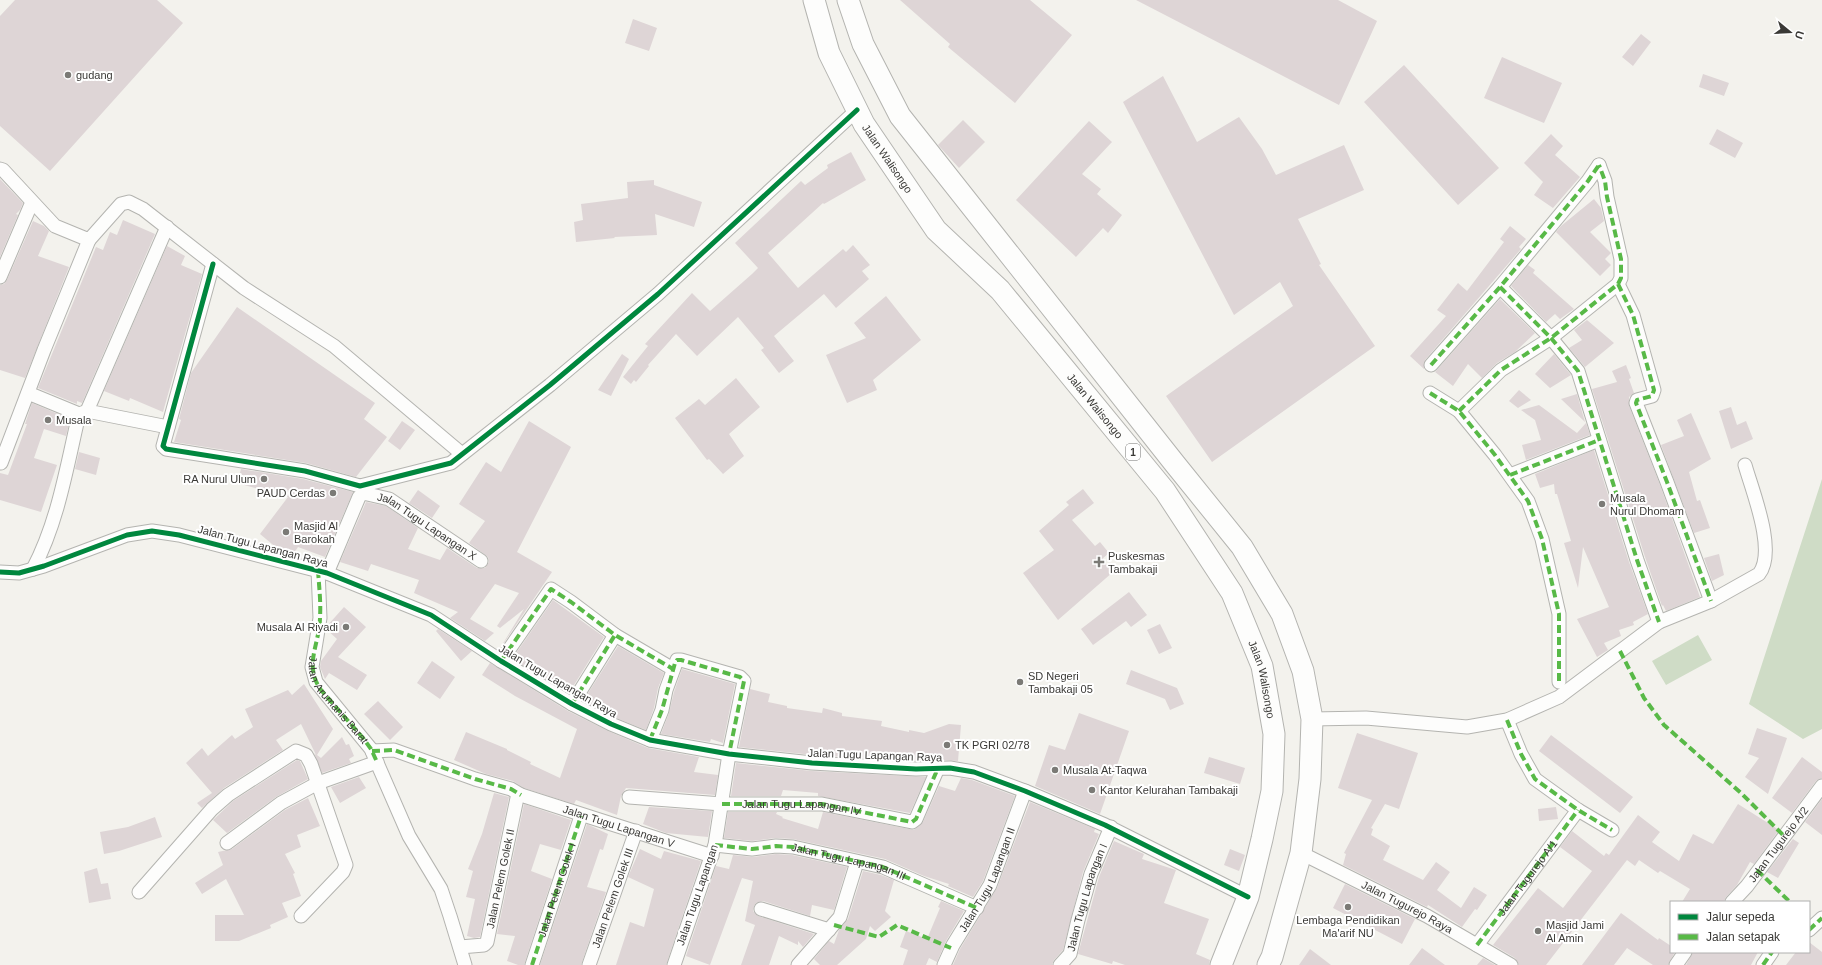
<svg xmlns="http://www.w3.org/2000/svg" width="1822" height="965" viewBox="0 0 1822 965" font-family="Helvetica,sans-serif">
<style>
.green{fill:#cfdcc6}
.building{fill:#ded5d6}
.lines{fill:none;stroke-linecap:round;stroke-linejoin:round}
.minor-casing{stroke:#b4b4b0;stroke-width:15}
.trunk-casing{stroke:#b4b4b0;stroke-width:23}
.minor{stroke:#fdfdfc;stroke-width:13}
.trunk{stroke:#fdfdfc;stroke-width:21}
.quiet{stroke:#58b947;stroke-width:4;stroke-dasharray:8 4;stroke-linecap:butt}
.cycleway-casing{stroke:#fff;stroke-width:8}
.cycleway{stroke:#00873e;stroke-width:5}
.poi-dot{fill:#7b7a76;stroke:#fff;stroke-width:1.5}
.labels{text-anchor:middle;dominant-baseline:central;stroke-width:4;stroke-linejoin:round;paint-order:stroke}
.shield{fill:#fff;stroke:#757472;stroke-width:1}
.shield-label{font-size:10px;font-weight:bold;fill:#3a3936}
.poi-label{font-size:11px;fill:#3a3936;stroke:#fff;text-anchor:start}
.street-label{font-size:11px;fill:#3a3936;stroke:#fff}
</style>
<rect width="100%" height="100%" fill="#f3f2ed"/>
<path class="green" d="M1822,479V729L1803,739L1749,704Z
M1698,635L1712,660L1666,685L1652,661Z"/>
<path class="building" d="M15,0H157L183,23L50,171L0,126V16Z
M900,0H1030L1072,35L1015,103L948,47L950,44Z
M1136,0H1338L1377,21L1339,105Z
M633,19L657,28L649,51L625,43Z
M1641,34L1651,42L1633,66L1622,57Z
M1502,57L1562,83L1544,123L1484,98Z
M1404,65L1499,168L1458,205L1364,102Z
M1703,74L1729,83L1724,96L1699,87Z
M1163,76L1197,142L1239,117L1262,149L1276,175L1344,145L1364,190L1298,219L1321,264L1319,265L1375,346L1212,462L1166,396L1293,306L1280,282L1234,315L1123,102Z
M963,120L985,142L959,168L938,145Z
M1089,121L1112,142L1082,174L1101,189L1097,194L1122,215L1108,233L1103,228L1076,257L1016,200Z
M1717,129L1743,143L1735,158L1709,144Z
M1551,134L1563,146L1555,155L1580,177L1553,208L1534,195L1543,182L1524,163Z
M851,152L866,180L824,204L823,203L768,253L798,288L843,249L846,252L853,245L870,265L862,271L869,279L836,308L824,294L774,336L794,361L779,373L761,350L764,348L738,317L697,356L676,334L648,365L649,366L636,382L634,380L631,384L623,377L648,346L645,344L692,293L710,311L752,274L758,268L735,243L801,181L805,185L828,168L827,165Z
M0,179L23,203L20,210L16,214L18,215L0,257Z
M654,180V185L702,202L694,227L655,214L657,235L614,237L615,238L576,242L574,222L583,220L581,204L628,198L627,182Z
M1594,199L1601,208L1604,221L1590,232L1611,253L1605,259L1611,265L1600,276L1556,232L1561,226Z
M123,220L155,234L82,403L77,401V404L38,388L96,247L103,250L110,232L117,235Z
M33,221L44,226L49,231L38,256L69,267L25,378L0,370V285L4,284L7,280Z
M1510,226L1526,239L1519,247L1521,249L1425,360L1424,369L1410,356L1446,316L1437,310L1458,283L1467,291L1504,242L1500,239Z
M167,246L185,256L181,265L202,274L163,412L130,398L129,401L104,391Z
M1528,265L1535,270L1533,273L1574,309L1560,319L1555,314L1546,322L1511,286Z
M886,296L921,340L873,380L877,390L847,403L826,355L866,338L854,323Z
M1500,299L1535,333L1515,352L1497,363L1482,378L1468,364L1453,386L1435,372Z
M237,307L375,403L364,419L387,437L356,477L306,463L174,442L181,420L179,419L191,373Z
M1587,320L1614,343L1585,367L1569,348L1582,340L1574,330Z
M622,354L629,359L611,396L598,390Z
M1554,354L1571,375L1550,388L1535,374Z
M1626,365L1631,378L1629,379L1634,393L1629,397V406L1660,485L1700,597L1666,611L1663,605L1662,606L1645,557L1592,389L1617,382L1612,371Z
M736,378L760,407L729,434L744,456L723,474L709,459L707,460L675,418L699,399L705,405Z
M1519,390L1531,400L1518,408L1509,401Z
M1577,394L1585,422L1561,399Z
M32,403L70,419L66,436L44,429L34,458L57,465L41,512L0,500V473L8,475L27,424H25Z
M1539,405L1577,433L1586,423L1590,435L1526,460L1522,445L1541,440L1535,420L1521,410Z
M1731,407L1737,425L1746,421L1753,439L1731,449L1719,411Z
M1691,413L1711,459L1689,472L1697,501L1700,500L1710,528L1694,533L1661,445L1684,436L1677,420Z
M402,421L415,430L400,450L388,441Z
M529,421L571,447L517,552L552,572L499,650L524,609L500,628L497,626L519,593L495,584L470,619L494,633L485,641L450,618L458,612L414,593L419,580L371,564L368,571L340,562L366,502L386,506L418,528L408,549L440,560L447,548L477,568H485L489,562L488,557L469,543L485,521L459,504L486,462L501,472Z
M1594,450L1629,562L1648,614L1633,622L1634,625L1619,630L1621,636L1604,643L1608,650L1597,657L1577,619L1609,607L1583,547L1578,588L1564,543L1571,541L1557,494H1555L1554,484L1540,488L1535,474Z
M79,452L100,458L96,475L75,469Z
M241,469L303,479L353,492L325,557L298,547L292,556L284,554L260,534L288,497L237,483Z
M1083,489L1094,503L1072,520L1095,546L1100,542L1109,553L1102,559L1113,572L1058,620L1023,573L1054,550L1039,531L1069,505L1066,502Z
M418,490L440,506L432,518L409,503Z
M1719,554L1724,575L1712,581L1704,558Z
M1129,592L1147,615L1131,627L1126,621L1093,645L1081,629Z
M553,600L604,637L569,693L512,659Z
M344,607L366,627L338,657L367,675L357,690L329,673L325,679L320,667L321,661L337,639L326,629L327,626Z
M1160,624L1172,648L1159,654L1147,630Z
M438,629L472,651L461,661L436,631Z
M618,646L664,673L658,688L654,708L646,730L614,717L583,701Z
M432,661L455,677L440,699L417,683Z
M490,663L568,711L608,731L648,748L699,757L694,772L718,775L715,795L626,788L621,796L617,815L576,800L574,804L524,788L513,781L486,774L454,760L466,732L507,749V750L531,762L530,764L560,778L577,729L515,696L482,675Z
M682,669L735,684L723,743L711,739L710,742L661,734L669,713L674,692Z
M1131,670L1177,688L1184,704L1170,710L1165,699L1126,684Z
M304,684L333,729L317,755L321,758L342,737L346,745L349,744L354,756L349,759L351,763L322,773L314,753L316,755L301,724L276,740L283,750L224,788L202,808L197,803L212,793L186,763L202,748L208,756L232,735L235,739L253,727L245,709L288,690L292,695Z
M750,689L770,694L768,702L787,706V708L822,713L823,708L842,713V716L882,721L881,726L909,732V730L924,733L949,724L961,725L958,761L939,760L916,761L813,755L739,747Z
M378,701L403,727L390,740L364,714Z
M1079,713L1129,731L1100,814L1035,786L1049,745L1065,750Z
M1757,728L1787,738L1768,794L1745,777L1759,758L1748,754Z
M1357,733L1418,753L1399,809L1385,804L1371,828L1373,829L1371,835L1390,846L1383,860L1423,880L1436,862L1450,872L1437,890L1461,908L1474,887L1487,895L1477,910L1475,909L1462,927L1428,905L1427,907L1343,865L1346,854L1344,853L1372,800L1338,788Z
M1551,735L1633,797L1620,813L1539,751Z
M1209,757L1245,768L1240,784L1204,773Z
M1802,757L1822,772V778L1816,781L1792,813L1772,798Z
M297,760L300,761L308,779L276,797L227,833L213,820L233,801Z
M736,763L812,771L926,777L910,813L818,796V793L783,790L781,796H731Z
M359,777L366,788L340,803L331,787Z
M961,778L972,780L1015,796L983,881L973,897L948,886L949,884L924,876L885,859L793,839L775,838L752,841L724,838L728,812H777L776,814L783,817L782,818L818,829L823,812L914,830L923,822L939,786L955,791Z
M494,793L509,797L480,937L474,938L467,936L475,899L466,897L473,871L468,869L482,834Z
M308,798L320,826L297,835L301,847L285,854L295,873L293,874L301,896L282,903L288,917L270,925L271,928L239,941H215V915H244L226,879L202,894L195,883L223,865L218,852L232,849L285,810Z
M1822,799V835L1805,822Z
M1030,802L1095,829L1094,832L1099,834L1083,872L1063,950L1054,960L1052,965H953L960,949L997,888Z
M524,804L571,820L561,850L540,844L531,871L552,879L524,965H518L507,961L515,936L497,934Z
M1738,804L1779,830L1754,864L1750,862L1737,885L1726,897L1724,902H1682L1690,889L1660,871L1658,873L1639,860L1635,866L1627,860L1546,965H1519L1515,958L1493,945L1538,888L1563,908L1592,871L1560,847L1572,831L1604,856L1606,853L1609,855L1638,815L1660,832L1652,842L1679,861L1693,834L1713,844Z
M649,807L712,811L708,837L666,833L643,824Z
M1556,807L1558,819L1539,821L1538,809Z
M155,817L162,837L119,851L104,854L100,832L128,827Z
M587,824L608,834L603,850L600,849L587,887L606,892L581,965H540Z
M1793,839L1799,843L1778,878L1767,872Z
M1114,841L1144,854L1142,859L1176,870L1164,903L1209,919L1196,954L1210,960L1209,965H1125L1113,961L1112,964L1078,954L1099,877Z
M640,849L661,859L664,851L701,861L666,965H616L630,922L644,927L654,889L628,877Z
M1230,849L1245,855L1239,871L1224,865Z
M776,854L792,855L847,867L834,910L812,905L810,916L763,901L756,903L754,906L753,911L758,916L814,934L803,947L798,941V945L779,936L769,965H741L755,925L745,921L753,881L742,878L710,965L686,956L716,866L729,869L733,855L753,857Z
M97,868L101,884L108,883L111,899L89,903L84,872Z
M863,871L881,875L894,880L885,911L891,917L875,931L870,926L866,939L837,965H820L814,959L829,941L834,944L839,930L848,919Z
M1345,884L1415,919L1402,944L1333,908Z
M941,901L964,911L946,941L937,962L929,958L926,965H903L908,950L900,947L906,931L927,939L940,908L938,907Z
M1621,913L1658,940L1659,938L1671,946V952H1675L1668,965H1653L1627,948L1614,965H1582Z
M1809,942L1822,952V965H1786L1796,952H1809Z
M1422,948L1445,965H1409Z
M1310,949L1331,965H1299Z
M1693,952H1758L1751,965H1686Z
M1483,958L1495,965H1477Z"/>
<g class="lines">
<g class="minor-casing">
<g id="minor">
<path d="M0,169L3,170L55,226L89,240L121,204L129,202L143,209L244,288L334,346L462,454"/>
<path d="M167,227L87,411L168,427"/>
<path d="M213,264L163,446L166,449L305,471L360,486L451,463L550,385L658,294L857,110"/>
<path d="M0,277L32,202"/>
<path d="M1618,284L1633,315L1654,390L1652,396L1637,400L1636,403L1667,482L1711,601"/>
<path d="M1500,287L1551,338L1578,371L1637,560L1659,622"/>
<path d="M1431,365L1500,287L1588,181L1599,165"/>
<path d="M28,393L79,414L85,412"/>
<path d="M1430,393L1459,411L1495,455L1528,501L1542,539L1559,614V682"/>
<path d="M1459,411L1501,370L1551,338L1618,284L1621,278V259L1607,197L1605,181L1599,165"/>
<path d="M1,463L44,350L89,240"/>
<path d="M1510,475L1599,440"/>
<path d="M33,569C58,522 67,466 79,414"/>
<path d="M318,570L320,618L312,667L316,682L371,749L409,836L441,889L450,916L465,965"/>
<path d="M0,572L19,573L44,566L127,535L152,531L179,535L327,573L431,615L501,661L572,704L611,724L650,740L729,754L812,763L916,769L950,768L974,772L1025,791L1105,825L1248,897"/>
<path id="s1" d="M327,573L359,497L363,493L389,499L481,561"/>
<path d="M501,661L551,589L571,602L615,635L673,669"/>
<path d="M572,704L615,635"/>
<path d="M1312,719L1366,718L1467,727L1507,720L1559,697L1659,622L1711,601L1759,574C1777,551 1752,490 1745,465"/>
<path d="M1507,720L1521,754L1535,779L1578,810L1612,830"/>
<path d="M650,740L662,710L666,690L677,660H681L740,677L744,681L729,754L715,845L674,965"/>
<path d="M372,751L394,750L475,779L511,789L521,795"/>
<path id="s2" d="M629,797L722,804H822L912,822L916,819L938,768"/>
<path d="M227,843L281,803L318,783L377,762"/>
<path d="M715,845L752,849L776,846L793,847L883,867L977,908"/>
<path id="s3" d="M1301,853L1427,916L1511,965"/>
<path d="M139,892L212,809L228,795L296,751L306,755L311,764L346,865L343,872L301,916"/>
<path id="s4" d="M1732,902L1747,886L1822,786"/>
<path d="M761,909L829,930"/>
<path d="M1809,930L1822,918"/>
<path d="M1477,945L1578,810"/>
<path id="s5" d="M460,947L484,945L487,942L517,798L521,795L712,856"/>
<path id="s6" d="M532,965L581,816"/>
<path id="s7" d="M589,965L636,831"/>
<path d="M798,965L840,917L857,862"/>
<path id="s8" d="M944,965L953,945L990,885L1025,791"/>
<path id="s9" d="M1060,965L1070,954L1078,920L1091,874L1111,827"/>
<path d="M1676,965L1685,952"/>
<path d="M1763,965L1772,952"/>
</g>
</g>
<g class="trunk-casing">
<g id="trunk">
<path id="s10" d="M814,0L829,53L864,124L936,230L1000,290L1165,491L1232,593L1262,666L1274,734L1272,791L1262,839L1248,897L1221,965"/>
<path d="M848,0L863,44L900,116L1175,464L1242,547L1282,614L1303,671L1312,719L1310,779L1301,853L1272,957L1268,965"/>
</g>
</g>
<use href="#minor" class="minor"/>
<use href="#trunk" class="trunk"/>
<g class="quiet">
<path d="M1618,284L1633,315L1654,390L1652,396L1637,400L1636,403L1667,482L1711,601"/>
<path d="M1500,287L1551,338L1578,371L1637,560L1659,622"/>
<path d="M1431,365L1500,287L1588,181L1599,165"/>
<path d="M1430,393L1459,411L1495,455L1528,501L1542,539L1559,614V682"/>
<path d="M1459,411L1501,370L1551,338L1618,284L1621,278V259L1607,197L1605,181L1599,165"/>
<path d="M1510,475L1599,440"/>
<path id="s11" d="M318,570C319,586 321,602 320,617C320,644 303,665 321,690L363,738L371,749L377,762"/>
<path d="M1620,651L1644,698L1664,725L1741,793L1784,836"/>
<path d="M501,661L551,589L571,602L615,635L673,669"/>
<path d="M572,704L615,635"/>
<path d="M1507,720L1521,754L1535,779L1578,810L1612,830"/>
<path d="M650,740L662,710L675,663L677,660H681L740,677L744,681L729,754"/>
<path d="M372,751L394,750L475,779L511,789L521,795"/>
<path d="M722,804H822L912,822L916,819L938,768"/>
<path id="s12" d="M715,845L752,849L776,846L793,847L883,867L977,908"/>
<path d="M1757,870L1790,902"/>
<path d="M834,925L879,937L897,925L951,948"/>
<path d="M1809,930L1822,918"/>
<path id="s13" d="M1477,945L1578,810"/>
<path d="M532,965L581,816"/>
<path d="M1763,965L1772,952"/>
</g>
<g class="cycleway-casing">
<path id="cycleway" d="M213,264L163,446L166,449L305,471L360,486L451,463L550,385L658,294L857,110
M0,572L19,573L44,566L127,535L152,531L179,535L327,573L431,615L501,661L572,704L611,724L650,740L729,754L812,763L916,769L950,768L974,772L1025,791L1105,825L1248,897"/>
</g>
<use href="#cycleway" class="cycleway"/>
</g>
<g class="poi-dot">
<circle cx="68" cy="75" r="4"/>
<circle cx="48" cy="420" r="4"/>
<circle cx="264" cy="479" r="4"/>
<circle cx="333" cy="493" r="4"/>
<circle cx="1602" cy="504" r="4"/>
<circle cx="286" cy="532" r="4"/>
<path d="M1097 556h4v4h4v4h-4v4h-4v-4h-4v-4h4z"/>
<circle cx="346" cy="627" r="4"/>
<circle cx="1020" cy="682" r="4"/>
<circle cx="947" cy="745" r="4"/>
<circle cx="1055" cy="770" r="4"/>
<circle cx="1092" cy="790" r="4"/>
<circle cx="1348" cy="907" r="4"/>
<circle cx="1538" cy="931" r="4"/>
</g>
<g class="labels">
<rect class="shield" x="1126" y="444" width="14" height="16" rx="3"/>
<g class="shield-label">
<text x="1133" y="452">1</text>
</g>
<g class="poi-label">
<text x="76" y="75">gudang</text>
<text x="56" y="420">Musala</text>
<text x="256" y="479" text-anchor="end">RA Nurul Ulum</text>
<text x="325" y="493" text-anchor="end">PAUD Cerdas</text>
<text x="1610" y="498">Musala<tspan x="1610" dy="13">Nurul Dhomam</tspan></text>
<text x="294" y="526">Masjid Al<tspan x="294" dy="13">Barokah</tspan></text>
<text x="1108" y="556">Puskesmas<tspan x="1108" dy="13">Tambakaji</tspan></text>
<text x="338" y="627" text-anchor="end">Musala Al Riyadi</text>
<text x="1028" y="676">SD Negeri<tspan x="1028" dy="13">Tambakaji 05</tspan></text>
<text x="955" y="745">TK PGRI 02/78</text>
<text x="1063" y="770">Musala At-Taqwa</text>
<text x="1100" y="790">Kantor Kelurahan Tambakaji</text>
<text x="1348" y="920" text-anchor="middle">Lembaga Pendidikan<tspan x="1348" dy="13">Ma'arif NU</tspan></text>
<text x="1546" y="925">Masjid Jami<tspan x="1546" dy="13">Al Amin</tspan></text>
</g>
<g class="street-label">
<text stroke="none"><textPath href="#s10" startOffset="176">Jalan Walisongo</textPath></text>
<text stroke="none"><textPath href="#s10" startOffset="500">Jalan Walisongo</textPath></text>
<text stroke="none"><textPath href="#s1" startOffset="161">Jalan Tugu Lapangan X</textPath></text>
<text transform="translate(263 546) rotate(15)">Jalan Tugu Lapangan Raya</text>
<text stroke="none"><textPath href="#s10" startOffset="824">Jalan Walisongo</textPath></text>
<text transform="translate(558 681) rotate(30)">Jalan Tugu Lapangan Raya</text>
<text stroke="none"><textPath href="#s11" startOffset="139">Jalan Arumanis Barat</textPath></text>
<text transform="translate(875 755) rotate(2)">Jalan Tugu Lapangan Raya</text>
<text stroke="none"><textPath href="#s2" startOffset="173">Jalan Tugu Lapangan IV</textPath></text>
<text stroke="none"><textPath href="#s5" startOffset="283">Jalan Tugu Lapangan V</textPath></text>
<text stroke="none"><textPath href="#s4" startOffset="74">Jalan Tugurejo A/2</textPath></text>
<text stroke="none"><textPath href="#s12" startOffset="136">Jalan Tugu Lapangan III</textPath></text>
<text stroke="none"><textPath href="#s13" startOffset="84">Jalan Tugurejo A/1</textPath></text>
<text stroke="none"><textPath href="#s5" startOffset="93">Jalan Pelem Golek II</textPath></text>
<text stroke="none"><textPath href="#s8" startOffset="96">Jalan Tugu Lapangan II</textPath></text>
<text stroke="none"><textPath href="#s6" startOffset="79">Jalan Pelem Golek I</textPath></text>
<text transform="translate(697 895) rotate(-71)">Jalan Tugu Lapangan</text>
<text stroke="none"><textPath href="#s9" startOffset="74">Jalan Tugu Lapangan I</textPath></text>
<text stroke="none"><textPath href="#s7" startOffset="71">Jalan Pelem Golek III</textPath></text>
<text stroke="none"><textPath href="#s3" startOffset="119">Jalan Tugurejo Raya</textPath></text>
</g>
</g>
<rect x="1670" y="901" width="140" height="52" fill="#ffffff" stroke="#b0b0af"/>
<rect x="1678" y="914" width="20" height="6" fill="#00873e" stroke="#b0b0af"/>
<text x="1706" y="921" font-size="12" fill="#3a3936">Jalur sepeda</text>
<rect x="1678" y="934" width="20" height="6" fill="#58b947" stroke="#b0b0af"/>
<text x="1706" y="941" font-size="12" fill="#3a3936">Jalan setapak</text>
<g transform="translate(1790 32) rotate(108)" stroke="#ffffff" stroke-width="3" paint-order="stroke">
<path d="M0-3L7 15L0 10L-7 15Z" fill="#3a3936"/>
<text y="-6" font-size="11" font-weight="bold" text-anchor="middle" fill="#3a3936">U</text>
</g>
</svg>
